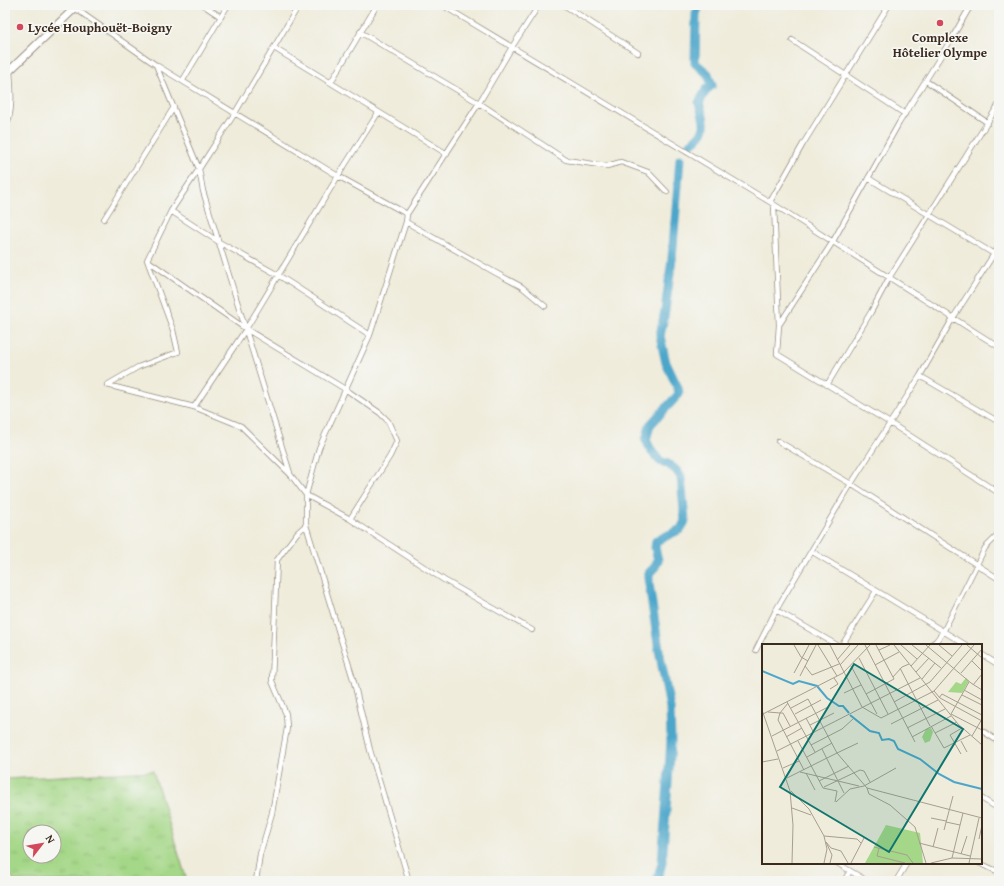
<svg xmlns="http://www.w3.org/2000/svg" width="1004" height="886" viewBox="0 0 1004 886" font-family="'Gentium Book Plus',serif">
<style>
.grass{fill:url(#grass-tufts);stroke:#708052;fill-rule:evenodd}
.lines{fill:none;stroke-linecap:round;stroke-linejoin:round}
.river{stroke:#4ca6ca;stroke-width:9}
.minor-casing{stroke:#958b7c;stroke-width:6}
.primary-casing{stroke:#958b7c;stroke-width:9}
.minor{stroke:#fff;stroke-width:4.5}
.primary{stroke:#fff;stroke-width:7}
.poi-dot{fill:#d1495b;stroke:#f6f6f2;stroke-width:1.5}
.labels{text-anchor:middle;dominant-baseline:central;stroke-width:3.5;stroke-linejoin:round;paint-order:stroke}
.poi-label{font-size:13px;font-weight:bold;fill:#3b2a1e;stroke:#f6f6f2;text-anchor:start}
.inset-river{fill:none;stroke:#4ca6ca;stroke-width:2}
.inset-road{fill:none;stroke:#a79e8f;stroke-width:1}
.view{fill:#0f766e;fill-opacity:0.15;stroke:#0f766e;stroke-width:2}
.inset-edge{fill:none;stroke:#3b2a1e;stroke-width:2}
</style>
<defs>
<pattern id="grass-tufts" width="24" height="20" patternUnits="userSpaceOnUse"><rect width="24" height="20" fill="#a4d787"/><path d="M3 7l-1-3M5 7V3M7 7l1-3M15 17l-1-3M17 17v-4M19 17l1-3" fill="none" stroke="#8eb974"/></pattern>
</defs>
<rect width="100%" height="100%" fill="#f6f6f2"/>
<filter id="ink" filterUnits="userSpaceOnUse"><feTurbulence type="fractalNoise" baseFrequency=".025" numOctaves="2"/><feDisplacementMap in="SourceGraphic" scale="8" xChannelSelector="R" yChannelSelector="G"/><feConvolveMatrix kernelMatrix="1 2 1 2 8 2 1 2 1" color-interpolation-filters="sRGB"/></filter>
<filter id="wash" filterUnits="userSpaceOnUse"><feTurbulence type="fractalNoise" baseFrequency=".012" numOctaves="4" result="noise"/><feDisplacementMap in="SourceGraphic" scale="16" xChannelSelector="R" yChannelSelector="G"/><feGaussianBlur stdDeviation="0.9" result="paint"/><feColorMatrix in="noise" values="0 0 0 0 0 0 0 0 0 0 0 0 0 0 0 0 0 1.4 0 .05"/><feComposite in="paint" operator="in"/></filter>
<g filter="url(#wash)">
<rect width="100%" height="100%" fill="#efecdb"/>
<path class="grass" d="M153,771L187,881H5V779ZM30,832H54V856H30Z"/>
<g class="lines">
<path class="river" d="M689,145C709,130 706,126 699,103L706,90L712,85L708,74L695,63L696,14L699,5
M657,881L662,863L671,742L670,708L659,650L649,584V573L655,567L658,560L655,548L656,541L681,529L685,521L681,477L676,470L668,464L660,461L652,452L646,440L650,425L679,394L678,388L666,363L660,336L665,311L672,259L680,159"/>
</g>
</g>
<g filter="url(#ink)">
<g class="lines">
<g class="minor-casing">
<path id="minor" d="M203,5L221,17
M442,5L770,202L999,347
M564,5L638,53
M76,9L156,65L338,176L407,214
M360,32L479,103L566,160L607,166L621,162L648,172L667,192
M792,40L905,114
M274,48L447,154
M156,65L199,169L203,191L290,473
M183,80L228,5
M926,81L988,123
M331,82L377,5
M5,127C14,114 11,86 10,71
M868,178L999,257
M770,202L803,144L889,5
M774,205L779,325L777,354L890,423L999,493
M171,211L219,242L278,275L370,335
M104,219L174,107
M406,222L496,273L522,287L545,306
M147,260L246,329L345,389L380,413L388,421L397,441L390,456L350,519
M779,325L832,243L899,123L952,38L971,5
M920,376L999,422
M107,385L194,407L241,426L290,474L306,495L350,519L444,580L532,630
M107,385L138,367L178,352L173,330L147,260L171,211L199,169L235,113L299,5
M827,385L871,312L889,278L999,104
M194,407L246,329L338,176L378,113
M778,441L851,484L999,579
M811,551L966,645
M776,610L837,645
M842,645L876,591
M930,645L936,641L943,632L985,548L999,534
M756,650L776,610L851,484L920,376L953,318L999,246
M981,654L999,665
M981,730L999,742
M981,798L999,809
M837,863L867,881
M979,863L999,872
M5,868L9,881
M256,881L260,854L272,813L287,728L286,714L272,681L277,560L297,533L306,525
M409,881L370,750L354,682L306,525V495L319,448L370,335L406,222L407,214L479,103L512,47L539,5
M844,881L850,871
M896,881L907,863"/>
</g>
<g class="primary-casing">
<path id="primary" d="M5,75L78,5"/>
</g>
<use href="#minor" class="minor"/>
<use href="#primary" class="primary"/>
</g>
</g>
<g class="poi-dot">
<circle cx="940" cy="23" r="4"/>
<circle cx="20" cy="27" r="4"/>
</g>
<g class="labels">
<g class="poi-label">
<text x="28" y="27">Lycée Houphouët-Boigny</text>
<text x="940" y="37" text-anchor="middle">Complexe<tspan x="940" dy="15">Hôtelier Olympe</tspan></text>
</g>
</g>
<g transform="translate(762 644)">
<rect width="220" height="220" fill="#efecdb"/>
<path d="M124,181L158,189L161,219H103Z" fill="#a4d787"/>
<path d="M204,34L207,37L200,49L186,48L194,38L199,40Z" fill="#a4d787"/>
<path d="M169,84L171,88L168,97L163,99L160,93L164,85Z" fill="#a4d787"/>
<path class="inset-river" d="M0,27L31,40L37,37L55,42L65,54L77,62H81L87,69M88,71L108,87L117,89L120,96L127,95L132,97L136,105L158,115L177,130L192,138L220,145"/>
<path class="inset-road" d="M32,1L39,13L46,17M56,1L75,32M68,1L100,63M103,1L153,98M132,1L196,80L220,101M139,1L155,15M150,1L179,24M164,1L209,39L220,46M177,1L190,12M205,1L220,14M117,6L128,1M97,14L126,70M75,16L88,1M210,17L220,27M78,21L96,1M113,21L137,8M43,22L50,31L77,20M89,22L115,70M149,22L168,1M138,24L168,82M154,28L167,14M32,29L47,1M199,29L220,5M38,32L54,1M131,33L140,23L147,20M160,35L173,19M211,41L220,30M68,45L76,40L72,34M202,46L220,56M172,47L178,54L220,77M82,49L99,41M104,50L132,35L114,1M200,51L220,61M177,54L180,50L220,71M25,58L53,108M132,58L168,38L200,1M100,63L119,74L172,47L212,1M29,64L46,55L75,109L105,144L220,174M0,66L28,147L31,181L30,219M6,68L18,69L26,59M1,70L81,29L108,1M33,70L59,56M189,70L207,38M189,70L220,86M44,74L52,89M129,80L176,56M48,81L72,69M28,82L21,69H18L16,76L42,126M169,82L182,104L208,91M145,84L183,65M173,89L195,78M10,92L66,63M210,92L220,75M24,93L40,84M150,93L189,72M36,97L61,144L75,147L73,158M199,97L205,108M49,101L80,85L91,75M60,105L82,149M15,107L158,34M75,109L96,99M199,110L188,91L200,84M45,113L70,99M0,118L16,115M21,124L37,117M38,128L97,142M44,129L53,146M25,134L75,109M57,137L87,122M62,143L98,126L102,127L108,138M105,144L107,150L128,161L153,183L164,219M29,147L47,165L62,192L65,205L62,219M74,158L88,145L102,142L134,124M30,164L49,171M169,174L184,177M184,178L198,181M182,186L191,152M62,192L95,195L99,199M217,195L220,181M157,199L208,212M112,203L145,211L151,219M171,203L176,184M117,204L115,212L143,219M199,210L205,192M190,214L201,169M68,219L70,211L64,198L69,204L79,207L86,219M89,219L102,194M169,219L190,214L220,215M207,219L217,174"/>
<path class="view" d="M92,20L201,85L127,208L18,143Z"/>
<rect width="220" height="220" class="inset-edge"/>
</g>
<rect width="1004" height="886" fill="none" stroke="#f6f6f2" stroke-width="20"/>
<g transform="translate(42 844) rotate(59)"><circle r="19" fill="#f6f6f2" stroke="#aba49d"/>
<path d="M0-3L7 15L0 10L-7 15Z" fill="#d1495b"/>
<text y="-6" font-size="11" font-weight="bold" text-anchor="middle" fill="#3b2a1e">N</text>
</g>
</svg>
